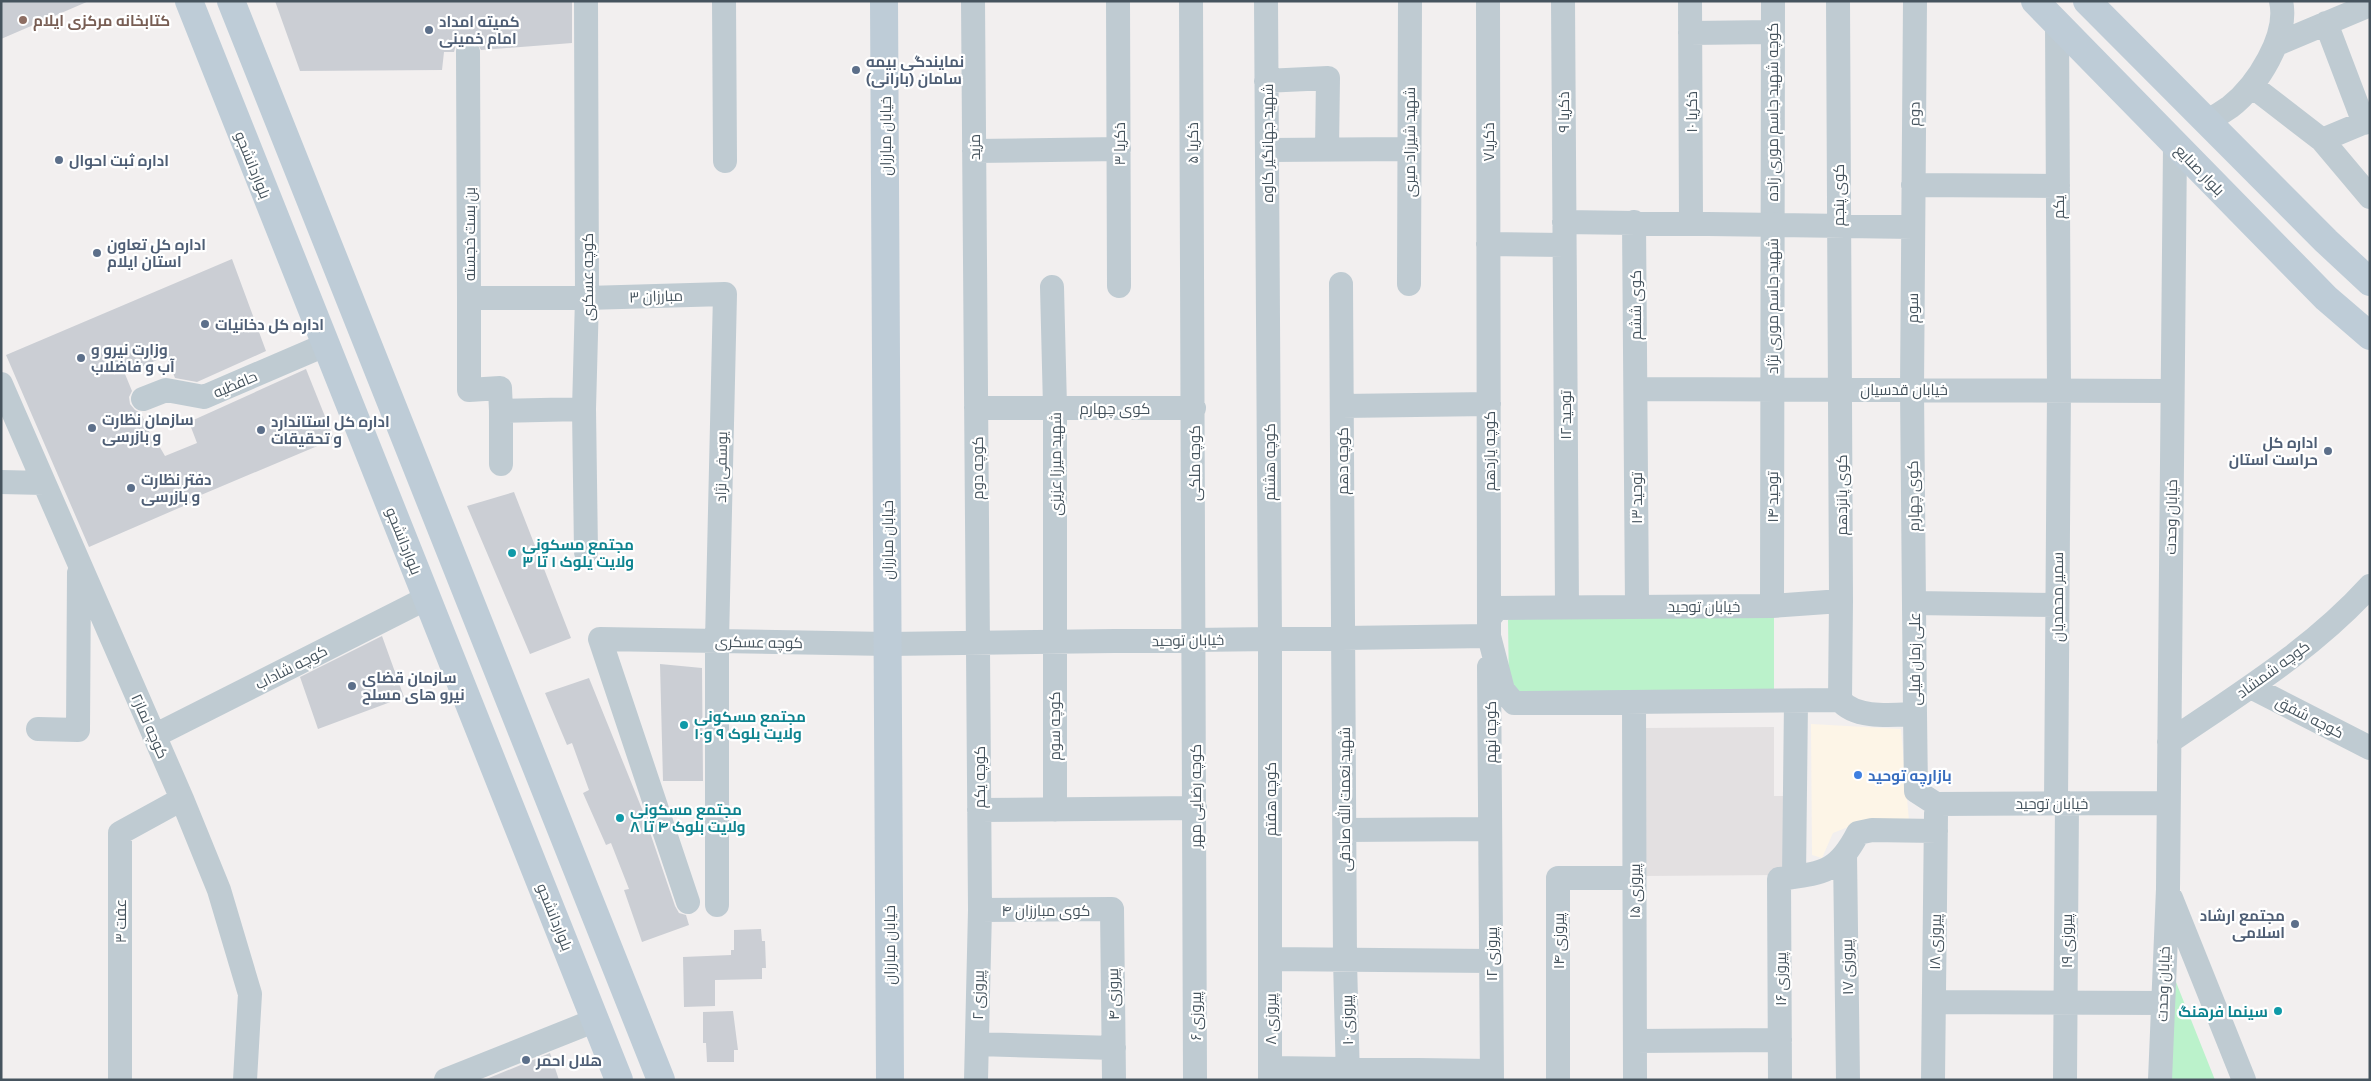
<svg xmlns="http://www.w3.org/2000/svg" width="2371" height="1081" viewBox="0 0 2371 1081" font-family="'IBM Plex Sans',Cairo,sans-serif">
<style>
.commercial{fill:#fdf5e7}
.education{fill:#e3e0e1}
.green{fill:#bbf2cb}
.building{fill:#cbced4}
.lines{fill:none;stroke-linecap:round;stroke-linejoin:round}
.street{stroke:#bfcbd2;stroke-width:24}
.secondary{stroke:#beccd7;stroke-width:28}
.education-dot{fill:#8d6e63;stroke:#fff;stroke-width:2}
.service-dot{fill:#5c6f8a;stroke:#fff;stroke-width:2}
.culture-dot{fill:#0f9aa8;stroke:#fff;stroke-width:2}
.shop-dot{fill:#3f7fe0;stroke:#fff;stroke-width:2}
.labels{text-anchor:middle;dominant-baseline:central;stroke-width:4.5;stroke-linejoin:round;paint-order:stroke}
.education-label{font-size:15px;font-weight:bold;fill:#785e54;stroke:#fff;text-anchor:start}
.service-label{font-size:15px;font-weight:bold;fill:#4e5e75;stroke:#fff;text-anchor:start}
.street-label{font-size:15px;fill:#46545e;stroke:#fff}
.culture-label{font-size:15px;font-weight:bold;fill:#0d838f;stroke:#fff;text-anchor:start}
.shop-label{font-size:15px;font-weight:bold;fill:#366cbe;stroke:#fff;text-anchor:start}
</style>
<rect width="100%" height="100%" fill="#f2efef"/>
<path class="commercial" d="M1811,724L1901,729L1909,821L1858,823L1833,833L1822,858L1812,855Z"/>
<path class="education" d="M1774,727V796H1784V875L1646,876L1645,728Z"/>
<path class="green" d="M1774,612V695L1509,691L1508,620L1514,614Z
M2170,967L2215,1080H2168Z"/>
<path class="building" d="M1,1H89L1,39Z
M275,1H572V43L481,50L475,40L467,38L456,45L454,52H444L442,70L300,71Z
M232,259L266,351L197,382L175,378L166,356L125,374L132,391L129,397L130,404L135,410L141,413L152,438L154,437L165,456L197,443L189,422L306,369L334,439L201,495L202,498L89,547L6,355Z
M514,492L571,638L530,654L467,506Z
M382,636L404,697L318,729L300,677Z
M660,664L702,668L703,781H663Z
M589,678L642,809L675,906L679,913L686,915L689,925L642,942L624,890L629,889L611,843L606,845L583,793L589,790L572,743L567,745L545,693Z
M761,929L762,941H765L766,968H762V979L715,980V1006L684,1007L683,957L731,955V950H734V930Z
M733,1011L738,1050H734V1062H707L706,1043H703V1012Z
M550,1053L559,1080H484Z"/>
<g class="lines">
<path class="street" d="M586,1L587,298L584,409L586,552
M724,1L725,161
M973,1L980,910L976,1080
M1118,1L1119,286
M1191,1L1195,1080
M1266,1L1270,639V1080
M1488,1L1489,619
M1563,1L1567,607
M1690,1L1691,222
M1838,1L1841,601
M2326,23L2364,123
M1690,33L1773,32
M2277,44L2370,5
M468,52L469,298H587L725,294L717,641V905
M1266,81L1328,78L1327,149
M2252,86L2322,140L2370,197
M2207,121C2215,117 2223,112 2230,107C2257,86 2289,36 2281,1
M2322,140L2370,120
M1267,150L1409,149
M974,151L1119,149
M1913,185L2058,186
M1564,222L1913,227
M1634,222L1637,607
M1488,244L1564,245
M1341,284L1345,960L1348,1080
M1409,284L1410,1
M1052,287L1055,407V810
M469,298V390L500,388L501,411L584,409
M1,384L182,799L219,890L250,994L245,1080
M1636,389L2172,391
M143,399L166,390L204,397L325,345
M1342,406L1489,404
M976,408H1194
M501,411V464
M1,482L44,483
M1914,603L2057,605
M1772,606L1773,1
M1489,667L1492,1080
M2251,687L2370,748
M1840,700L1514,703L1503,690L1489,636V619L1497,608L1772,606L1841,601L1840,700C1855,719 1892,715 1915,714L1916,791L1936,804L2168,803
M1634,702L1635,1080
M1915,714L1912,389L1915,1
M38,729L78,730L79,573
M154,736L427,598
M2169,742C2239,694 2313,649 2370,586
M2056,803L2059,390L2057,24
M979,810L1195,808
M1345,830L1490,829
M1845,854L1848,1080
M1794,877L1796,701
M2171,898L2244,1080
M688,902L600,639L888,644L1489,636
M980,910L1112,909L1114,1080
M1270,959L1491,961
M1934,1002L2163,1003
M1635,1041L1780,1040
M977,1044L1114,1048
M1270,1068L1492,1071
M120,1080V833L182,799
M446,1080L596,1020
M1558,1080V878H1634
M1780,1080L1779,879C1822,873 1837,874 1858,833L1872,830L1936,831
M1933,1080L1936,814
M2065,1080L2067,803
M2160,1080L2168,889L2175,145"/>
<path class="secondary" d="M189,1L619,1080
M231,1L661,1080
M884,1L890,1080
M2035,1L2326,298L2370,336
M2087,1L2326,241L2370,282"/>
</g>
<circle class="education-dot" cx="23" cy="20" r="5"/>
<g class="service-dot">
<circle cx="429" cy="30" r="5"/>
<circle cx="856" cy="70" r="5"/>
<circle cx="59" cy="160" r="5"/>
<circle cx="97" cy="253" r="5"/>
<circle cx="205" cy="324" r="5"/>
<circle cx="81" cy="358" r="5"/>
<circle cx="92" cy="428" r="5"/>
<circle cx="261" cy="430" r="5"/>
<circle cx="2328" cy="451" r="5"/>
<circle cx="131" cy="488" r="5"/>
<circle cx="352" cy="686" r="5"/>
<circle cx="2295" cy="924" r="5"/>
<circle cx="526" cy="1060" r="5"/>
</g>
<g class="culture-dot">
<circle cx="512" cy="553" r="5"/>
<circle cx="684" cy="725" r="5"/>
<circle cx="620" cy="818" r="5"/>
<circle cx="2278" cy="1011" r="5"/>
</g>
<circle class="shop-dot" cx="1858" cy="775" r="5"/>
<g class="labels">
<g class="education-label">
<text x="33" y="20">کتابخانه مرکزی ایلام</text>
</g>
<g class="service-label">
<text x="439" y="21">کمیته امداد<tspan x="439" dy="17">امام خمینی</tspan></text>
<text x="866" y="61">نمایندگی بیمه<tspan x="866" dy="17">سامان (بارانی)</tspan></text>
<text x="69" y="160">اداره ثبت احوال</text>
<text x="107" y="244">اداره کل تعاون<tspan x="107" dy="17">استان ایلام</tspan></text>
<text x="215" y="324">اداره کل دخانیات</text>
<text x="91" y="349">وزارت نیرو و<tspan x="91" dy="17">آب و فاضلاب</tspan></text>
<text x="102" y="419">سازمان نظارت<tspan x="102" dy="17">و بازرسی</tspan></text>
<text x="271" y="421">اداره کل استاندارد<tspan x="271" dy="17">و تحقیقات</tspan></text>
<text x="2318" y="442" text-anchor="end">اداره کل<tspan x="2318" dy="17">حراست استان</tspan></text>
<text x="141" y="479">دفتر نظارت<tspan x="141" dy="17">و بازرسی</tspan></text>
<text x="362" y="677">سازمان قضای<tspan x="362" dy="17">نیرو های مسلح</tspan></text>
<text x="2285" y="915" text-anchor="end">مجتمع ارشاد<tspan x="2285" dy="17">اسلامی</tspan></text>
<text x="536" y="1060">هلال احمر</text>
</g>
<g class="street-label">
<text transform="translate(1563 112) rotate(-90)">ذکریا ۹</text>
<text transform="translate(1691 112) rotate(-90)">ذکریا ۱۰</text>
<text transform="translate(1772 112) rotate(-90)">کوچه شهید جاسم موری زاده</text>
<text transform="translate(1914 114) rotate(-89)">دوم</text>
<text transform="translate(885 136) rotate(-90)">خیابان مبارزان</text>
<text transform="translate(1409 142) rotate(-90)">شهید شیرزاد میری</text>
<text transform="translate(1488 142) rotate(-90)">ذکریا۷</text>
<text transform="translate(1192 143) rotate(-90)">ذکریا ۵</text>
<text transform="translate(1267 143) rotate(-90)">شهید جهانگیر کاوه</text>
<text transform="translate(1119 144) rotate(-90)">ذکریا ۳</text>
<text transform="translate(974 147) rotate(-90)">مزید</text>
<text transform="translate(253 165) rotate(68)">بلواردانشجو</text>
<text transform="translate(2200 170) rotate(46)">بلوار صنایع</text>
<text transform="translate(1838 195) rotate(-90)">کوی پنجم</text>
<text transform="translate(2058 207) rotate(-90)">یکم</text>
<text transform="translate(469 234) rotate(-90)">بن بست خجسته</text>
<text transform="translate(587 277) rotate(-90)">کوچه عسکری</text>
<text transform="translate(656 296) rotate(-2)">مبارزان ۳</text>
<text transform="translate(1635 305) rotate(-90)">کوی ششم</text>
<text transform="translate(1772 306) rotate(-90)">شهید جاسم موری نژاد</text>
<text transform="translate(1912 308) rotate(-90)">سوم</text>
<text transform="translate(235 384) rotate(-23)">حافظیه</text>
<text x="1904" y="389">خیابان قدسیان</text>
<text x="1115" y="408">کوی چهارم</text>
<text transform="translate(1565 415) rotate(-90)">توحید ۱۲</text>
<text transform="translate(1489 451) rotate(-90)">کوچه یازدهم</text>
<text transform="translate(1342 461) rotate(-90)">کوچه دهم</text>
<text transform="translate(1269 462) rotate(-90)">کوچه هشتم</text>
<text transform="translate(1194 463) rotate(-90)">کوچه ملکی</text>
<text transform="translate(1055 464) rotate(-90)">شهید میرزا عزیزی</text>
<text transform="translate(721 467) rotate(-89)">یوسفی نژاد</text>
<text transform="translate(977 468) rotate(-90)">کوچه دوم</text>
<text transform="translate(1841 495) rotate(-90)">کوی پانزدهم</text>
<text transform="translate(1913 496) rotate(-91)">کوی چهارم</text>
<text transform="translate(1772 497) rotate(-90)">توحید ۱۴</text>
<text transform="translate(1636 498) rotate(-90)">توحید ۱۳</text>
<text transform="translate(2171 517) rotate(-89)">خیابان وحدت</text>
<text transform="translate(887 540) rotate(-90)">خیابان مبارزان</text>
<text transform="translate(404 541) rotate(68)">بلواردانشجو</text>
<text transform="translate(2057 597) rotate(-90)">سمیر محمدیان</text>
<text x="1704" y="606">خیابان توحید</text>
<text transform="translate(1188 640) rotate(-1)">خیابان توحید</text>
<text transform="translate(759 642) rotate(1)">کوچه عسکری</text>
<text transform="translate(1914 659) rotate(-90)">علی زمان فیلی</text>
<text transform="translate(291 667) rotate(-27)">کوچه شاداب</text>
<text transform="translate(2273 669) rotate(-36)">کوچه شمشاد</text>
<text transform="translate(2310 717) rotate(27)">کوچه شفق</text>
<text transform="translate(150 726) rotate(66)">کوچه نماز۲</text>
<text transform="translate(1054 726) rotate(-90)">کوچه سوم</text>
<text transform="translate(1490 732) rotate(-90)">کوچه نهم</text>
<text transform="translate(979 777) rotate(-90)">کوچه یکم</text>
<text transform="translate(1195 796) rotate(-90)">کوچه رضایی مهر</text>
<text transform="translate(1270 799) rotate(-90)">کوچه هفتم</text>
<text transform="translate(1344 799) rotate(-90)">شهید نعمت الله صادقی</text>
<text x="2052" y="803">خیابان توحید</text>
<text transform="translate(1634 891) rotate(-90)">پیروزی ۱۵</text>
<text x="1046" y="910">کوی مبارزان ۴</text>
<text transform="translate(555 917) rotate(68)">بلواردانشجو</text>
<text transform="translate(120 921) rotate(-90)">عفت ۳</text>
<text transform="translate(1558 941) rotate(-90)">پیروزی ۱۴</text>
<text transform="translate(2066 941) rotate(-90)">پیروزی ۱۹</text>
<text transform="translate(1935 942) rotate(-89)">پیروزی ۱۸</text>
<text transform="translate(889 945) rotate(-90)">خیابان مبارزان</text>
<text transform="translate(1491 954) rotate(-90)">پیروزی ۱۲</text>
<text transform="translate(1847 967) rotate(-91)">پیروزی ۱۷</text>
<text transform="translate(1780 979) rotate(-90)">پیروزی ۱۶</text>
<text transform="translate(2163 984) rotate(-88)">خیابان وحدت</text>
<text transform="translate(1113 994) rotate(-91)">پیروزی ۴</text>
<text transform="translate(978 995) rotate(-89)">پیروزی ۲</text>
<text transform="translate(1195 1016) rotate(-90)">پیروزی ۶</text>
<text transform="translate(1270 1019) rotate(-90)">پیروزی ۸</text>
<text transform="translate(1347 1020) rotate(-91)">پیروزی ۱۰</text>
</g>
<g class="culture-label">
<text x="522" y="544">مجتمع مسکونی<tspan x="522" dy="17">ولایت یلوک ۱ تا ۳</tspan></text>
<text x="694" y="716">مجتمع مسکونی<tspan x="694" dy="17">ولایت بلوک ۹ و۱۰</tspan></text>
<text x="630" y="809">مجتمع مسکونی<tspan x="630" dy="17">ولایت بلوک ۴ تا ۸</tspan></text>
<text x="2268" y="1011" text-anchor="end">سینما فرهنگ</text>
</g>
<g class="shop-label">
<text x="1868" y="775">بازارچه توحید</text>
</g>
</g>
<rect width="2371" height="1081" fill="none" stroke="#46545e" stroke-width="5"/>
</svg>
